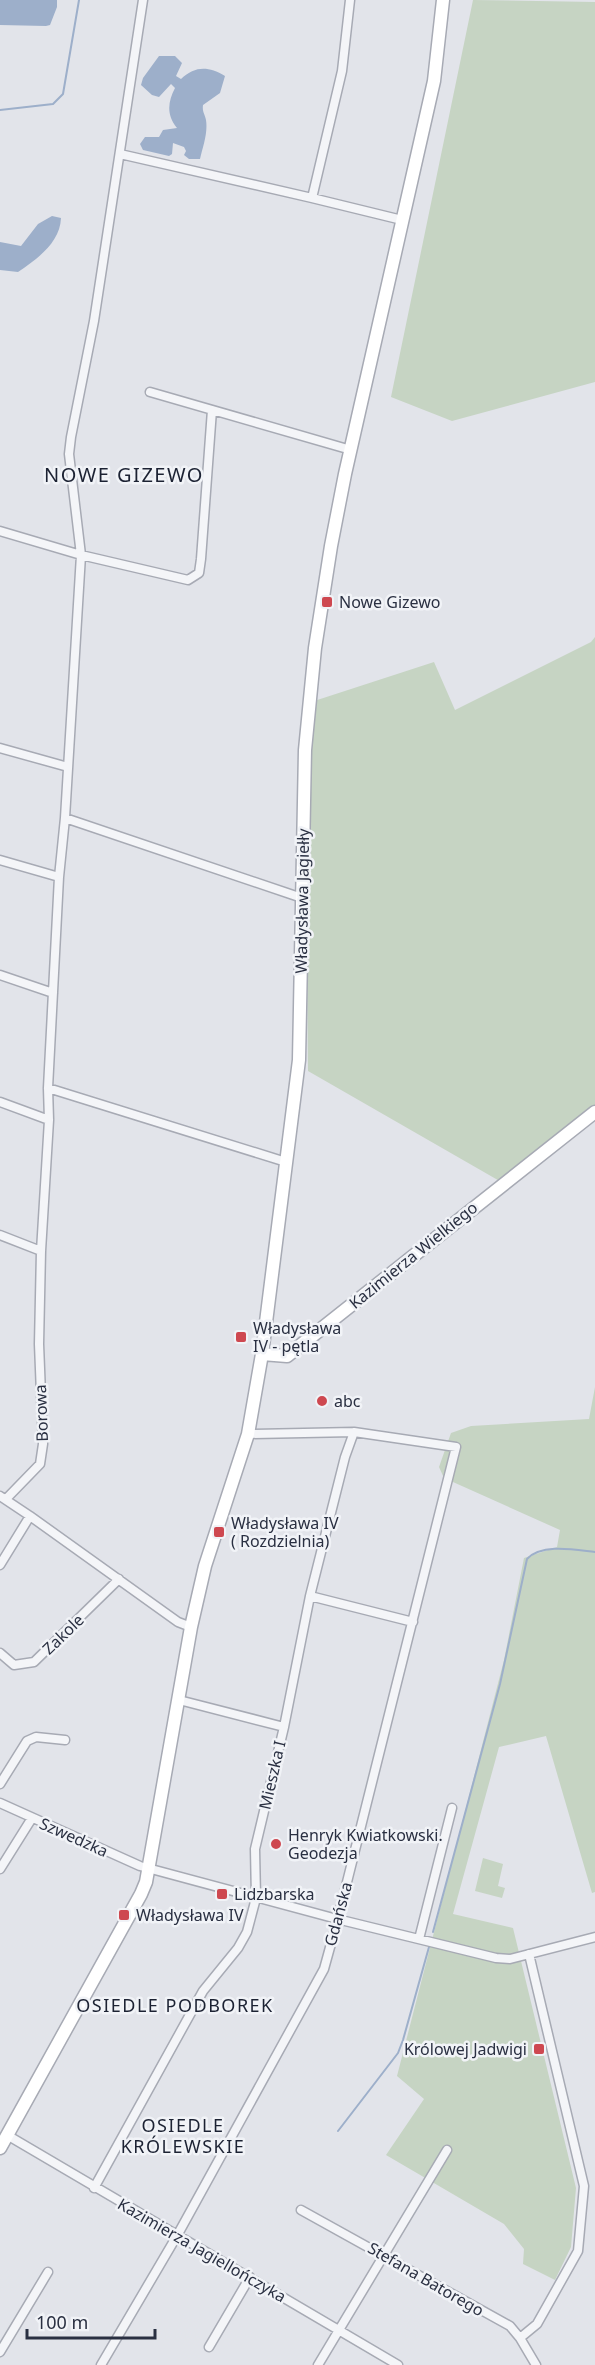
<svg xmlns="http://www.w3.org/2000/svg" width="595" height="2365" viewBox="0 0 595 2365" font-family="'Noto Sans',sans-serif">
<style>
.green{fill:#c6d4c3}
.water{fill:#9dafca}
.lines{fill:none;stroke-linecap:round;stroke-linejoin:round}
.stream{stroke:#9dafca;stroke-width:2}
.street-casing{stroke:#a7aab4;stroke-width:11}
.secondary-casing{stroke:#a7aab4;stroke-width:15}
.street{stroke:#f4f5f8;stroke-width:8}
.secondary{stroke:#fff;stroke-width:12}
.poi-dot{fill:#ce4850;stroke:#f1f3f7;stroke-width:2}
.labels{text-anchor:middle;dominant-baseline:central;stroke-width:5;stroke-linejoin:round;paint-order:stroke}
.poi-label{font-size:16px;fill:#2a3042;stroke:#f1f3f7;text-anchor:start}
.street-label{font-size:16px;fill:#2a3042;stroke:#f1f3f7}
.neighbourhood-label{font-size:18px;letter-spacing:1.5px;fill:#1c2233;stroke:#f1f3f7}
.quarter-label{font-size:20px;letter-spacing:1.5px;fill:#1c2233;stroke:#f1f3f7}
</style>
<rect width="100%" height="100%" fill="#e2e4ea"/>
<path class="green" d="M473,0L595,2V382L452,421L391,397Z
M595,637V1112L503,1183L308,1071L305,750L308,703L434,662L455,710L591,642Z
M595,1387V1892L592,1893L546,1736L499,1747L453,1914L513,1928L576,2188L571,2247L555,2280L523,2264L524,2249L504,2224L386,2155L424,2099L397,2076L504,1660L524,1558L557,1547L560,1530L444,1478L439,1467L451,1433L471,1426L589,1419Z
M483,1858L503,1864L498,1886L505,1888L502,1898L475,1891Z"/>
<path class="water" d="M0,0H57V7L50,25L46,26L0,25Z
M159,56H175L182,63L176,76L181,79C195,66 208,66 225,76L220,93L203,105C202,112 205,114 206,120C208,133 203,146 200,159H189L184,155L186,151L184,147L173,143L172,154L169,156L143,150L140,144L145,137H159L163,130L177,128C166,115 168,101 175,88L171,84L159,97L152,95L141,85L143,78Z
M52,216L61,218C60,243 37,259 18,272L0,270V242L21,246L38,224Z"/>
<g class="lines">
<path class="stream" d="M0,110L53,104L63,94L79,0
M433,1932L500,1684L527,1559C542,1543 576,1550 595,1552
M338,2131L398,2053L403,2040L429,1947"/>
<g class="street-casing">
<path id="street" d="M350,0L342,71L312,198L402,220
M120,154L312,198
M150,392L351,450
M0,531L81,555L188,580L199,573L201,559L212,410
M0,748L68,767
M65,818L302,898
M0,860L59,877
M0,975L53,993
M48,1088L286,1162
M0,1102L49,1120
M0,1235L41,1251
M0,1496L30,1516L178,1622L191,1627
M6,1499L40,1464L43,1444L39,1344L41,1251L49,1120L48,1088L59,877L65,818L81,555L69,454L71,437L94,321L143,0
M0,1565L30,1516
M310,1596L413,1622
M0,1653L14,1665L34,1662L119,1579
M179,1700L284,1727
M0,1784L27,1741L36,1737L65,1740
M0,1803L140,1866L337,1919L496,1958L510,1959L595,1937
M0,1869L32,1818
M419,1939L452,1808
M7,2135L398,2365
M94,2188L203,1991L238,1948L247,1932L256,1898L255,1849L284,1727L310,1596L345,1457L354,1432L248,1434
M301,2210L510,2326L520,2338L536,2365
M520,2338L537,2324L578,2251L584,2186L529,1954
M209,2347L250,2277
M0,2352L48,2272
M101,2365L178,2234L324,1969L337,1922L456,1447L354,1432
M318,2365L447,2150"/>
</g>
<g class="secondary-casing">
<path id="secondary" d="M262,1354L287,1356L595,1112
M0,2148L141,1894L146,1882L191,1627L205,1566L248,1434L262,1354L299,1060L305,750L315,648L331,546L345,474L434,81L443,0"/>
</g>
<use href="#street" class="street"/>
<use href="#secondary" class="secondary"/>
</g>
<g class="poi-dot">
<rect x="321" y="596" width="12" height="12" rx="3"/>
<rect x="235" y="1331" width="12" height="12" rx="3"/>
<circle cx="322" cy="1401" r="6"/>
<rect x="213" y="1526" width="12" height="12" rx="3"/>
<circle cx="276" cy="1844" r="6"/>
<rect x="216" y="1888" width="12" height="12" rx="3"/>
<rect x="118" y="1909" width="12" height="12" rx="3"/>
<rect x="533" y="2043" width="12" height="12" rx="3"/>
</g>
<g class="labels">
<g class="poi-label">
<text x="339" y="602">Nowe Gizewo</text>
<text x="253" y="1328">Władysława<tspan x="253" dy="18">IV - pętla</tspan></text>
<text x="334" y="1401">abc</text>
<text x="231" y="1523">Władysława IV<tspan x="231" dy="18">( Rozdzielnia)</tspan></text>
<text x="288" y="1835">Henryk Kwiatkowski.<tspan x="288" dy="18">Geodezja</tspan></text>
<text x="234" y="1894">Lidzbarska</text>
<text x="136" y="1915">Władysława IV</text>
<text x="527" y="2049" text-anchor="end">Królowej Jadwigi</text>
</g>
<g class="street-label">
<text transform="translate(302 901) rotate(-89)">Władysława Jagiełły</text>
<text transform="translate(413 1255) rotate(-39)">Kazimierza Wielkiego</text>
<text transform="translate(41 1413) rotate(-92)">Borowa</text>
<text transform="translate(63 1634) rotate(-44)">Zakole</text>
<text transform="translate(272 1775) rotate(-77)">Mieszka I</text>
<text transform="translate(74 1837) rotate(24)">Szwedzka</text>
<text transform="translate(338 1914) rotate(-75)">Gdańska</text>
<text transform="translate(202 2250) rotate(30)">Kazimierza Jagiellończyka</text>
<text transform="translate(426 2279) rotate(30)">Stefana Batorego</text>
</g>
<g class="neighbourhood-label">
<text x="175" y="2005">OSIEDLE PODBOREK</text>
<text x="183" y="2125">OSIEDLE<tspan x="183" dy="21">KRÓLEWSKIE</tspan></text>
</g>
<g class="quarter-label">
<text x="124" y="474">NOWE GIZEWO</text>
</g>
</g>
<path d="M27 2329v9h128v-9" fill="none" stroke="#2a3042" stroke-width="3"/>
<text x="36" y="2329" font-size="18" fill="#2a3042" stroke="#f1f3f7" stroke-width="4.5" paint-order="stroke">100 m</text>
</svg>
